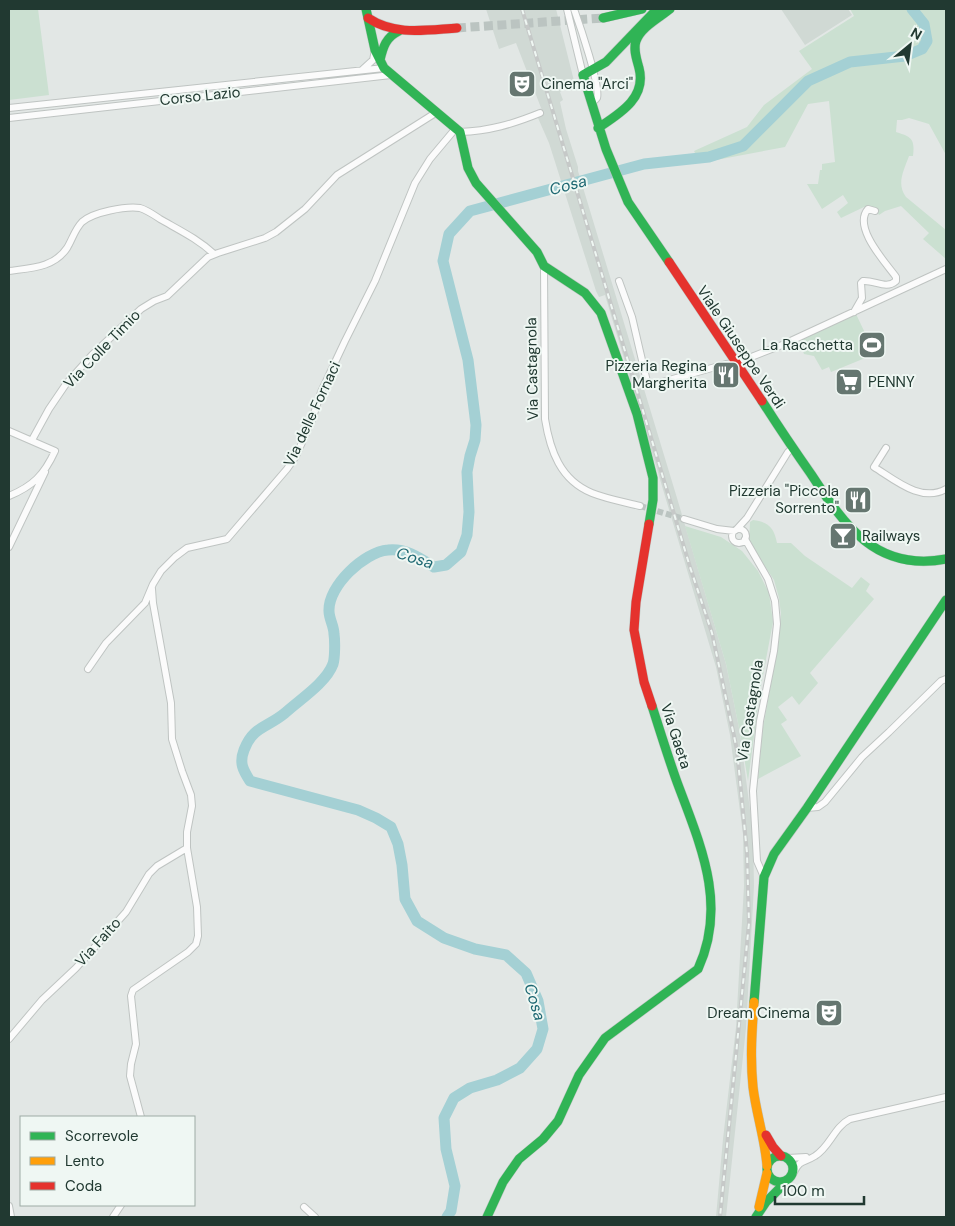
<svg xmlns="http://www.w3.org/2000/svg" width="955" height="1226" viewBox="0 0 955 1226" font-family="'DM Sans',sans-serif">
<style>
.built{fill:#d0d9d4}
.green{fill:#cbe0d1}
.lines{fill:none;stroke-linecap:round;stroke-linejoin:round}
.river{stroke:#a4d0d4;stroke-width:11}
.street-tunnel{stroke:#bbc4c1;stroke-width:6;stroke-dasharray:6 3;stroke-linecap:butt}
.secondary-tunnel{stroke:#bbc4c1;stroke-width:9;stroke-dasharray:9 4.5;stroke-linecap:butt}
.street-casing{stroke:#bfc4c2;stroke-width:8}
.fast-casing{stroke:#bec5c2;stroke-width:10}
.slow-casing{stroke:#bec5c2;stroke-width:10}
.jam-casing{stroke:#bec5c2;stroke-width:10}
.street{stroke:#fbfbfb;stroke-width:6}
.fast{stroke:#30b455;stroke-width:9}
.slow{stroke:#ff9f0a;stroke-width:9}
.jam{stroke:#e5322d;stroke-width:9}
.rail-casing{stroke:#c6c9c8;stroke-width:4}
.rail{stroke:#eff7f3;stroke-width:2;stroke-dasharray:5.5;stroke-linecap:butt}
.labels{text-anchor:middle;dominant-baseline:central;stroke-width:4;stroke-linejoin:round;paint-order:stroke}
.poi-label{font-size:15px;fill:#213931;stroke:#eff7f3;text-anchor:end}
.street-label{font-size:15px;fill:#213931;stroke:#eff7f3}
.water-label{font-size:16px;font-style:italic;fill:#1e6872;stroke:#eff7f3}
</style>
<rect width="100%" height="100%" fill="#e2e7e5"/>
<path class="built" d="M486,9H556L574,81L560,92L563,100L560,102L566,129L578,167V171L677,498L726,664L740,733L753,833L754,886L746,1028L726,1217H716L723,1139L736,1027L744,886L743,834L730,735L716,667L605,295L599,297L596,291L549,143L538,118L543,113L516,43L499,49Z
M781,9H848L852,15L805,45Z"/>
<path class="green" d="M9,9H38L49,95L9,100Z
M850,9H946V155L929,124L909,118L902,120H897L896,132C912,137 915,139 913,156H909C904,170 896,184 906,197L946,230V259L923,239L929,233L901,206L885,211L879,215L874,207H864L841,218L837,212L848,203L843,195L822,209L807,184H818L820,170H822V164L835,162L829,101L808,104L785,147L700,163L694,151L747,127L764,105L812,69L799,51L854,16Z
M856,314L875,354L831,372L829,367L822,370L814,356L804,354L799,341Z
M753,520C768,522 774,527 777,543H791L805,556L852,588L861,577L870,584L866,591L874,599L810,673L818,683L799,705L792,696L778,707L787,720L781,724L801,756L758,779L763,727L777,653L781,614L779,598L774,580L749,542L750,522Z
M685,526L721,537L742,551L758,571L769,593L773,622L760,691L748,781L740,733L726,664Z"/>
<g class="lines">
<path class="river" d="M447,1217L451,1211L455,1186L446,1149L444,1118L454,1098L470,1088L497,1080L520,1068L537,1049L543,1029L538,1001L526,973L506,955L475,949L444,938L417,921L405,899L402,865L398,844L391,827L376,818L358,810L250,781C243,770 239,763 244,750C253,726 267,728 285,713C299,700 326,683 333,664C335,658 335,640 334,634C334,626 329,619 329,611C328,586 364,552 388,550C406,548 420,558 434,567L446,565L461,552L467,535L469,512L467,472L470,456L475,440L476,425L468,360L443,261L449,234L470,211L644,164L709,157L743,146L808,81L850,62L905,56L922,49L927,41L924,24L912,9"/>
<path class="street-tunnel" d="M640,506L684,519"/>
<path class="secondary-tunnel" d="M457,28L603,18"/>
<g class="street-casing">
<path id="street" d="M567,9L583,75
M574,9C579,23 601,87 597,98C596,100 593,101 591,103
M362,70L373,60L375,50
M9,108L384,68
M9,118L391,75
M460,132C489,131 513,124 540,113
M544,266L545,419C550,450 560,480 592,493C607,499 624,502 640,506
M9,271C30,268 54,268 67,248C72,240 75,229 82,222C93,212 126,206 140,208C147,210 154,215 160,219C179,230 198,239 214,254
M619,281L632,317L648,386L726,364L736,363L782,345L946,269
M854,312L862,298L861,283L863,281C875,280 886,290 896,281V277C886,263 852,227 868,209L875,211
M9,431L55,451C44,475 33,486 9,496
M32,440L49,409L66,384L92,355L141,309L154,301L167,296L208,257L218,253L265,238L276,232L305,209L337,175L437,112
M886,448L874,467C895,480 921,503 946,489
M684,519L717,529L734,531
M732 536a7 7 0 1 1 14 0a7 7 0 1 1-14 0Z
M736,530L747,518L788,452L793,448
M745,539L768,579L775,601L777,624L774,651L760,721L753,791L757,861L764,877
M9,547L45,472
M88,669L106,643L145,603L153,584L161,571L175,557L187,548L227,539L287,469L296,456L312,420L321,392L345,341L375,281L415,183L430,159L456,128
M807,808L818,807L825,802L862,757L889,732L941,681L946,679
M9,1039L42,1000L76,968L126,912L149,874L157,866L187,848
M141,1117L130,1076L131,1064L136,1044L131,996L133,990L188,952L196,944L198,936L197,907L187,848V832L192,806L191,795L182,771L172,739L171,703L153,603L152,589
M788,1158L806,1157
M794,1172C800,1159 804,1163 815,1156C830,1147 834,1127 850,1119L946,1097
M9,1206L11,1217
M304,1207L315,1217
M113,1217L121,1205"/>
</g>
<g class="fast-casing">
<path id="fast" d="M366,9L375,50L384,68L460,132L468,168L476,183L537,252L544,266L585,293L601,313L637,414L653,478V500L649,524
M657,9L606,62L583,75L606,149L628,202L669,262
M603,18L642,9
M380,60C383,47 386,37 399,31
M598,128C619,114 647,98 639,68C637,60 633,50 636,41C641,27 659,18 670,9
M762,401C778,426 794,450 811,474C845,526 876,572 946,559
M754,1002L764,877L774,854L807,808L946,600
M767 1169a13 13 0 1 1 26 0a13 13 0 1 1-26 0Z
M487,1217L503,1182L519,1159L543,1139L558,1121L579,1075L605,1038L698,969C728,904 700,844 677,782C668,757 660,731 652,706
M756,1217L766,1202L786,1182"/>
</g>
<g class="slow-casing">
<path id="slow" d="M754,1002C752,1030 750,1058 753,1087C756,1113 765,1139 767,1166
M759,1207L767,1173"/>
</g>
<g class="jam-casing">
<path id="jam" d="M368,18C395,36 426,30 457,28
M669,262L762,401
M649,524L636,602L634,630L644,682L652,706
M766,1135L773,1147L781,1156"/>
</g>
<use href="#street" class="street"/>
<use href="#fast" class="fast"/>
<use href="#slow" class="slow"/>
<use href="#jam" class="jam"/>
<g class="rail-casing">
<path id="rail" d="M522,9L690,567L712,633L737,750L747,853L749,923L720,1217"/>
</g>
<use href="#rail" class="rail"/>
</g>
<defs>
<g id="theatre-square" transform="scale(1.4375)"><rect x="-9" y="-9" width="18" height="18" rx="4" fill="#657670" stroke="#eff7f3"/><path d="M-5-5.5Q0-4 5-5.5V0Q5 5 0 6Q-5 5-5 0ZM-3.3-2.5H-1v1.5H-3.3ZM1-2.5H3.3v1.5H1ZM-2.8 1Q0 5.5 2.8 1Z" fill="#fff"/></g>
<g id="stadium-square" transform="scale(1.4375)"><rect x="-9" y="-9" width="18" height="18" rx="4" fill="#657670" stroke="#eff7f3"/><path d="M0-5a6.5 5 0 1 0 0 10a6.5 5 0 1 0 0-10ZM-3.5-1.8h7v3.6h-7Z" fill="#fff"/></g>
<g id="restaurant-square" transform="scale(1.4375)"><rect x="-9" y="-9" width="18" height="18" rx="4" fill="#657670" stroke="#eff7f3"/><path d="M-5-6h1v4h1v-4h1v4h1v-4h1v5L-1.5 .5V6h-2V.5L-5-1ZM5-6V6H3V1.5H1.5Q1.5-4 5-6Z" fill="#fff"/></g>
<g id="supermarket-square" transform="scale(1.4375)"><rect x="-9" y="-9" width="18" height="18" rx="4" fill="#657670" stroke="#eff7f3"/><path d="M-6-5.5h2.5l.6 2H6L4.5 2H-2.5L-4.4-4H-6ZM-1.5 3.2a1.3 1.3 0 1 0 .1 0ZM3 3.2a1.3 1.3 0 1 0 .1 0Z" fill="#fff"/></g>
<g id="bar-square" transform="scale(1.4375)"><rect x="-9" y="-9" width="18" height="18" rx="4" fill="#657670" stroke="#eff7f3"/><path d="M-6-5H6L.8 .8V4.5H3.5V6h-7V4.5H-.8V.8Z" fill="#fff"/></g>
</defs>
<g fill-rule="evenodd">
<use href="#theatre-square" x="522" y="84"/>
<use href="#stadium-square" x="872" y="345"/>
<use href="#restaurant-square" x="726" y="375"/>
<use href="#supermarket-square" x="849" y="382"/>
<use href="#restaurant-square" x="858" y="500"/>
<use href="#bar-square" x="843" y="536"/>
<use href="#theatre-square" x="829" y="1013"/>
</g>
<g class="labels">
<g class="poi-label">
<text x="541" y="84" text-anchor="start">Cinema "Arci"</text>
<text x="853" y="345">La Racchetta</text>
<text x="707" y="366">Pizzeria Regina<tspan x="707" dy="17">Margherita</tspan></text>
<text x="868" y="382" text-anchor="start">PENNY</text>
<text x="839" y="491">Pizzeria "Piccola<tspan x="839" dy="17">Sorrento"</tspan></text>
<text x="862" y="536" text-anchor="start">Railways</text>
<text x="810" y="1013">Dream Cinema</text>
</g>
<g class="street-label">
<text transform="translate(200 96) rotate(-6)">Corso Lazio</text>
<text transform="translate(741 347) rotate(56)">Viale Giuseppe Verdi</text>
<text transform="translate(102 349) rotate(-46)">Via Colle Timio</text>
<text transform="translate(532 369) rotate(-91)">Via Castagnola</text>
<text transform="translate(312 414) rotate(-65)">Via delle Fornaci</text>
<text transform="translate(750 711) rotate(-81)">Via Castagnola</text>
<text transform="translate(676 736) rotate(72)">Via Gaeta</text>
<text transform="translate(98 942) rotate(-48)">Via Faito</text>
</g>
<g class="water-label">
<text transform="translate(568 185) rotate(-15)">Cosa</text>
<text transform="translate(415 558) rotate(18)">Cosa</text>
<text transform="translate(535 1002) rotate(73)">Cosa</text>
</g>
</g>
<rect width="955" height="1226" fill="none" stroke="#213931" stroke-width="20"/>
<rect x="20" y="1116" width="175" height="90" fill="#eff7f3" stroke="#9daba5"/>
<rect x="30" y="1132" width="25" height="8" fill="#30b455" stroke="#9daba5"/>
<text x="65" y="1141" font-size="15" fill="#213931">Scorrevole</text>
<rect x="30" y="1157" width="25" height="8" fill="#ff9f0a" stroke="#9daba5"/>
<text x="65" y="1166" font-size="15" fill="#213931">Lento</text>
<rect x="30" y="1182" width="25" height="8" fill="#e5322d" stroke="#9daba5"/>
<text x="65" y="1191" font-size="15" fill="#213931">Coda</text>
<g transform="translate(910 45) rotate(29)" stroke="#eff7f3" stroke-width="4" paint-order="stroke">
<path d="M0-4L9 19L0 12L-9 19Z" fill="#213931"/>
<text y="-8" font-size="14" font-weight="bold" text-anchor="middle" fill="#213931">N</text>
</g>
<path d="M775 1196v8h89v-8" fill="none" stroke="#213931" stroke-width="2.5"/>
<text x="782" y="1196" font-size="15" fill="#213931" stroke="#eff7f3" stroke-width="4" paint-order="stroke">100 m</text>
</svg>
